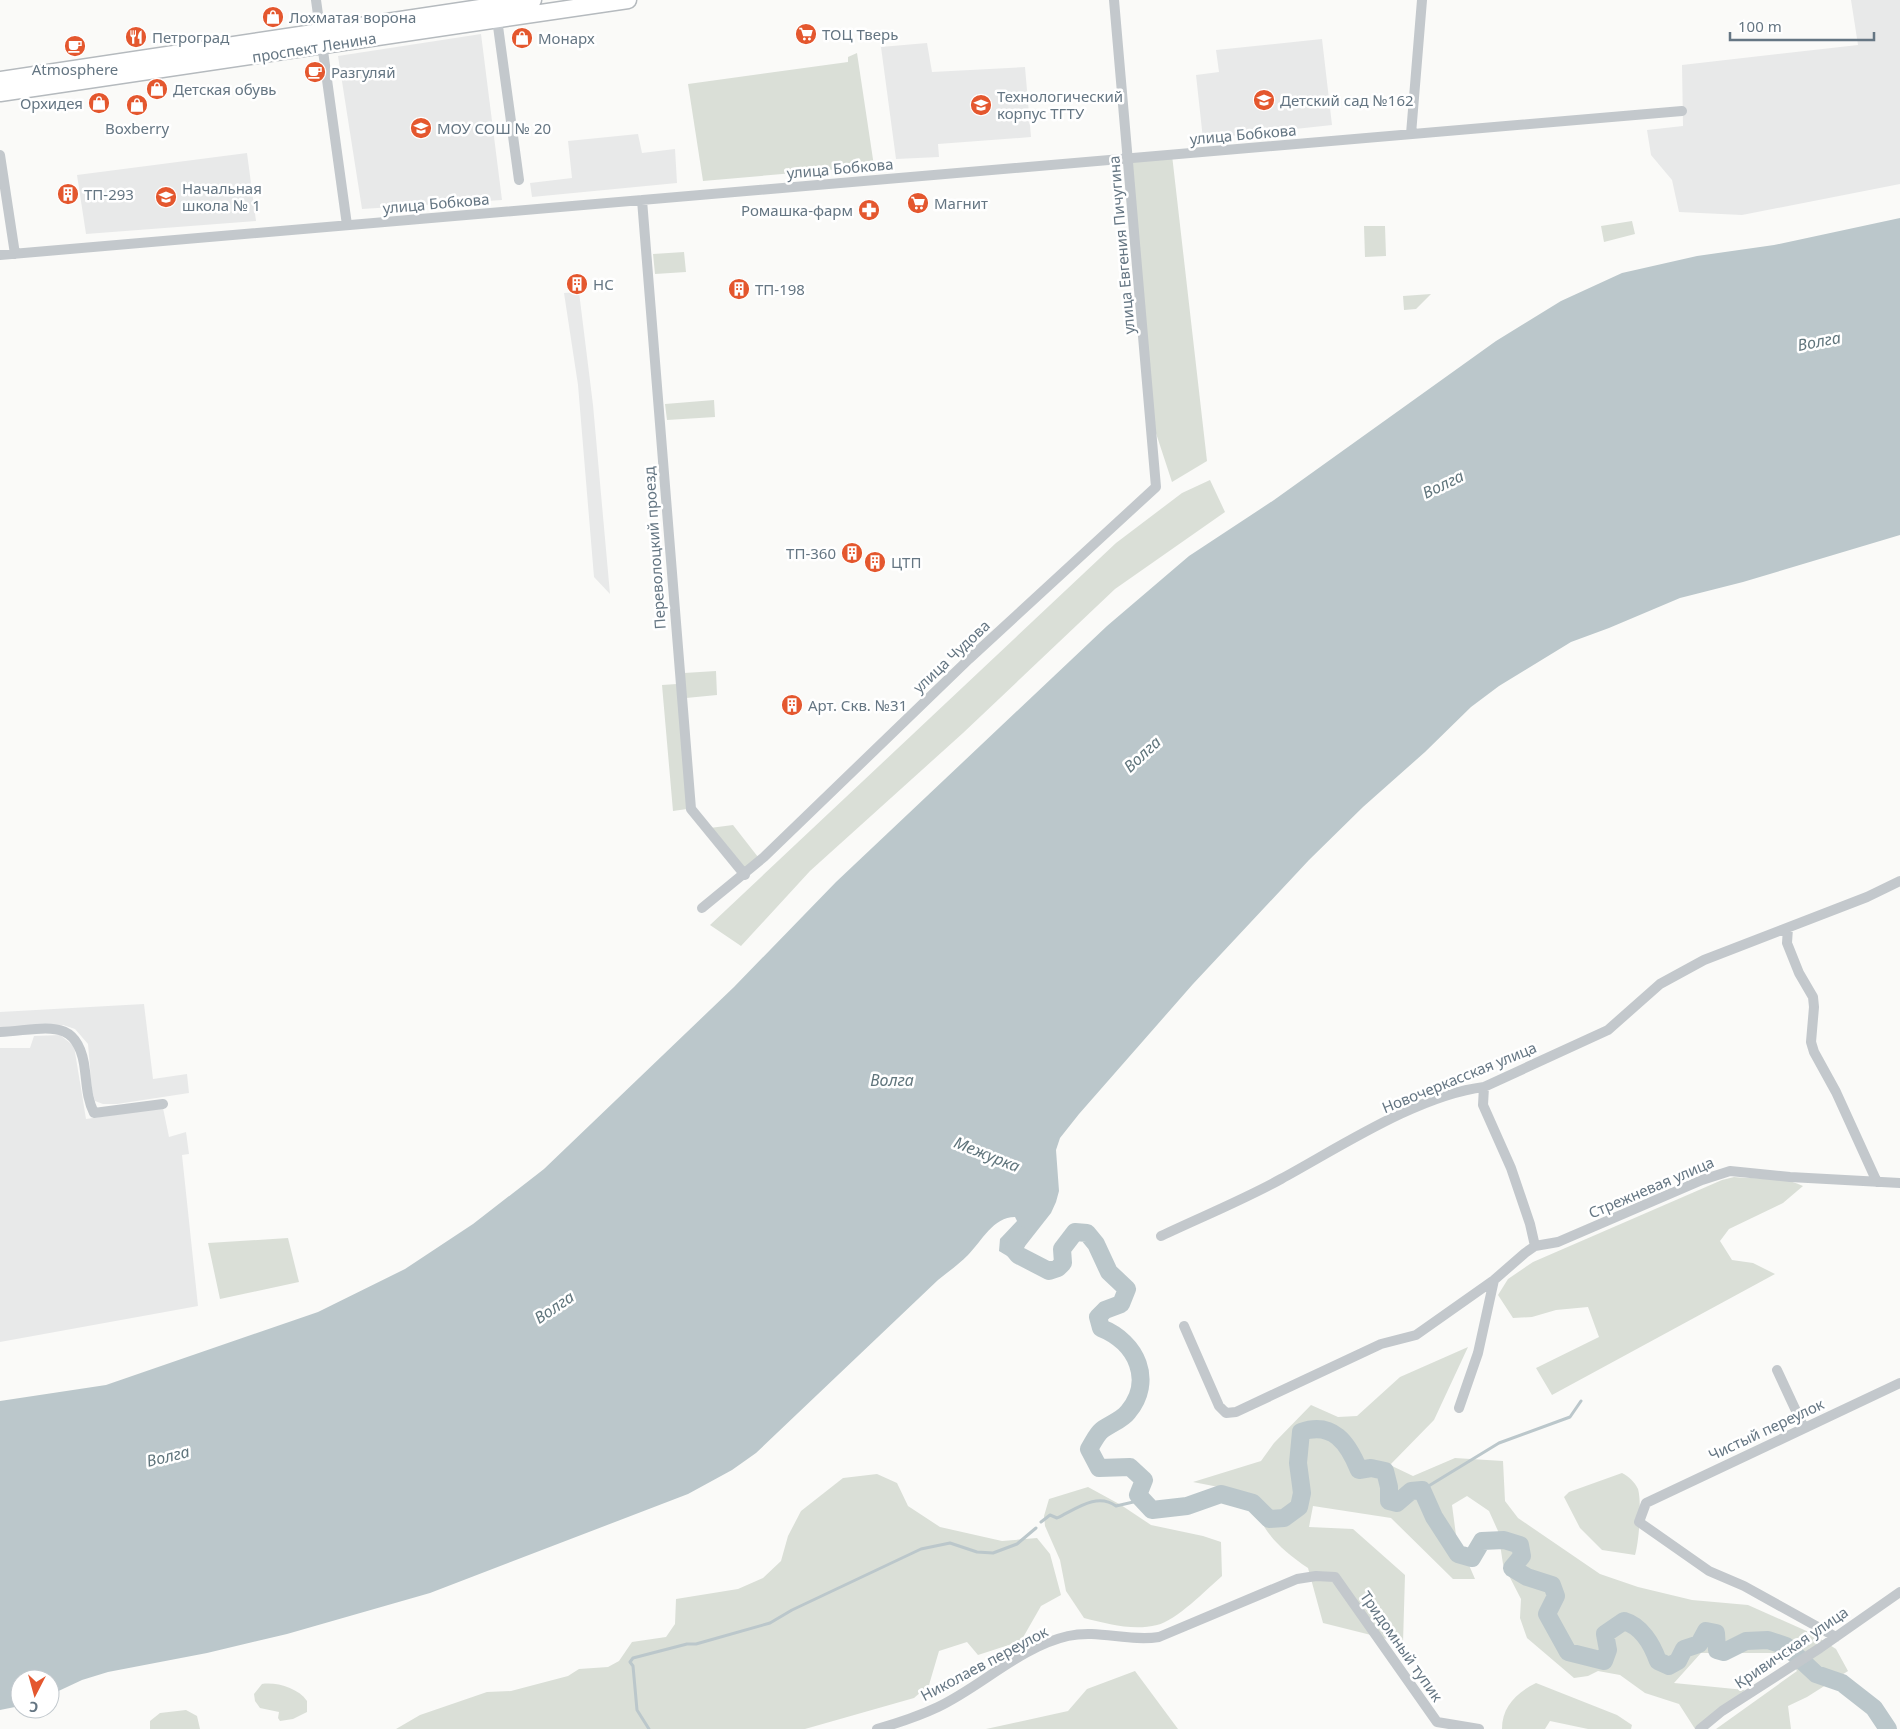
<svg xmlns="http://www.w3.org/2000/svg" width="1900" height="1729" viewBox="0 0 1900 1729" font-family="'Noto Sans',sans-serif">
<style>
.built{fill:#e8e9e9}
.green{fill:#dadfd7}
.water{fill:#bbc7cb}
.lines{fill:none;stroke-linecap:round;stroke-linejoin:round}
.stream{stroke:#bbc7cb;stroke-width:3}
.river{stroke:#bbc7cb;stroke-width:18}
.primary-casing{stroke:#b5babe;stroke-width:19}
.street{stroke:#c3c8cc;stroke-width:10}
.primary{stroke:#fff;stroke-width:16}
.labels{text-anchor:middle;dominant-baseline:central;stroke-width:5;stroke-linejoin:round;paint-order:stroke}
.poi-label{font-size:15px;fill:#657683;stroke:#fff;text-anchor:start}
.street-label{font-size:15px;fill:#657683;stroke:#fff}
.water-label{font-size:16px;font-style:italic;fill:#60757c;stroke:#fff}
</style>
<rect width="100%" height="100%" fill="#fafaf8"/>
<path class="built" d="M1851,0H1900V184L1742,215L1679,212L1672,180L1651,155L1647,130L1683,126L1682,65L1858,45Z
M481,34L502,200L362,209L338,56Z
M1322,39L1332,125L1203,139L1196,75L1219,72L1216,50Z
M927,43L932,72L1025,67L1031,137L938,144L939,157L896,159L881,47Z
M638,134L642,153L675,149L677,183L532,197L530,183L572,178L568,141Z
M247,153L256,221L86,234L77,175Z
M579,292L593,405L610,594L594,577L578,385L564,293Z
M144,1004L153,1079L187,1074L189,1093L117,1104H103L95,1101L92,1091L88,1044L75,1029L63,1025L0,1028V1012Z
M60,1035L74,1046L86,1119L163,1108L169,1137L186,1132L189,1154L182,1155L198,1306L0,1342V1048H30L34,1036Z"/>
<path class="green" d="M857,53L874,166L703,181L688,84L848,62V57Z
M1172,155L1207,461L1172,482L1151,418L1128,159Z
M1632,221L1635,234L1604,242L1601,226Z
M1364,226H1385L1386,256L1365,257Z
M684,252L686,272L655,274L653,254Z
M1431,294L1416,309L1404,310L1403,296Z
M714,400L715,417L667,420L665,404Z
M1210,480L1225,512L1115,589L963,733L810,871L741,946L710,925L1116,543L1182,493Z
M716,671L717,695L686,698L684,673Z
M677,684L687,809L673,811L662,685Z
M733,825L758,857L745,870L710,828Z
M1734,1177C1756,1180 1782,1175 1803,1186L1783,1203L1729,1229L1720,1241L1732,1260L1753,1263L1775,1274L1552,1395L1536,1368L1599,1337L1588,1307L1556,1310L1532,1317L1513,1318L1498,1295L1508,1279L1533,1262L1722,1180Z
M288,1238L299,1282L220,1299L208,1243Z
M1468,1347L1434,1420L1390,1465L1413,1476L1455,1458L1503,1461L1505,1501L1518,1518L1600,1574L1638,1587L1692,1600L1748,1605L1811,1633L1836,1649L1848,1671L1807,1697L1788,1706L1791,1729H1716L1797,1671L1785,1653H1701L1674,1683L1745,1690L1695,1729L1679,1704L1645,1693L1620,1675L1598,1671L1588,1676L1574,1678L1527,1638L1520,1618L1521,1599L1503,1564L1498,1531L1489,1511L1467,1496L1452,1505L1456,1535L1475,1579H1453L1391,1518L1313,1506L1309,1527L1353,1529L1405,1575L1403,1643L1323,1623L1308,1568C1276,1546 1261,1530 1249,1493L1193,1482L1261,1461L1274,1443L1311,1405L1338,1417L1357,1416L1400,1377Z
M1622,1473C1628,1476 1635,1482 1638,1489C1642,1503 1639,1542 1635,1555L1602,1550L1580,1528L1564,1497L1569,1492Z
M877,1474L897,1483L908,1506L940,1527L1002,1541L1037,1538L1050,1554L1061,1595L1041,1606L1021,1641L978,1655L967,1642L939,1651L929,1685L914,1698L805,1729H396L420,1715L487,1692L511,1691L568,1676L579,1669L608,1667L619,1661L632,1642L666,1637L675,1624L676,1599L738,1589L763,1578L781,1561L788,1536L801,1511L843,1478Z
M1088,1487L1121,1505L1151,1525L1203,1536L1221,1542L1222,1576C1207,1589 1176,1621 1157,1625C1133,1631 1108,1624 1084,1618L1066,1591L1060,1560L1045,1526L1044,1516L1049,1499Z
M1135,1671L1178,1729H986L1068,1711L1087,1689Z
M1536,1683L1617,1715L1632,1725L1631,1729H1588L1550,1721L1545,1729H1502C1502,1707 1516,1693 1536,1683Z
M262,1684C277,1682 298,1688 307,1701V1712L293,1719L280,1721L278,1718L279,1712L260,1708L255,1701L254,1694Z
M186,1710L197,1716L200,1729H150V1721L160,1713Z"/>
<path class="water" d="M1900,218V535L1743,582L1680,598L1609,628L1571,642L1499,686L1471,707L1425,752L1363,807L1309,860L1193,984L1079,1114L1060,1138L1056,1150L1059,1191L1056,1202L1051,1213L1018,1255L1009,1257L999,1251L1000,1239L1017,1221L1015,1217C993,1217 982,1241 968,1255C959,1264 948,1272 938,1280L756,1453L732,1470L688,1494L430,1593L287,1634L207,1653L108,1672L82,1680L50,1695V1679H20V1706L0,1710V1401L106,1385L318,1312L405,1269L473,1224L544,1169L734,987L836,882L1107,626L1189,556L1274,500L1496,341L1561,301L1622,273L1697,256L1774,245Z"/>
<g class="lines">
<path class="stream" d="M1422,1490L1499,1443L1570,1417L1581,1401
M1041,1522L1050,1515L1057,1518C1076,1509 1097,1492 1116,1506L1142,1500
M649,1729L637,1710L633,1666L630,1662L633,1658L687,1644H696L770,1623L792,1610L921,1549L950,1543L977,1552L993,1553L1017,1544L1036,1528"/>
<path class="river" d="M1019,1235L1014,1250L1018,1255L1049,1271L1058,1268L1063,1263L1062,1249L1075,1232L1087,1233L1096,1244L1109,1272L1127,1289L1121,1304L1105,1310L1098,1317L1101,1328C1137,1342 1154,1381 1128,1412C1122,1420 1110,1424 1102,1430C1096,1435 1093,1443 1089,1449L1099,1468L1130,1467L1144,1480L1138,1495L1152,1510L1187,1506L1221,1494L1253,1503L1269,1519L1284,1518L1299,1507L1302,1493L1298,1463L1301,1432C1333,1421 1348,1443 1359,1470L1371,1468L1385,1471L1389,1487V1501L1397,1503L1411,1491L1422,1490L1434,1517L1458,1554L1472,1558L1482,1541L1504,1540L1520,1545L1522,1556L1512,1568L1527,1577L1552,1585L1556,1596L1547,1614L1568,1652L1604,1661L1608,1650L1605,1634L1624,1621C1641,1626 1652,1644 1658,1661L1669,1666L1678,1661L1684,1649L1699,1644L1706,1631L1716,1633L1717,1650L1724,1652L1746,1641L1768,1640L1786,1646L1816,1674L1842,1683L1874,1708L1888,1729"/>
<g class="primary-casing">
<path id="primary" d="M0,80L533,0
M0,93L628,0"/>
</g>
<path class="street" d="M316,0L347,225
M497,19L519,180
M1411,134L1422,0
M0,155L15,254
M642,200L691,809L745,875
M0,255L1682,111
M702,908L764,857L969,659L1156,487L1114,0
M1788,928L1787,943L1799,973L1813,997L1814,1007L1811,1042L1814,1052L1836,1092L1877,1182
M0,1032C44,1030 79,1014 85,1071C87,1086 87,1099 94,1113L163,1104
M1484,1087L1483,1105L1511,1168L1530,1224L1535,1246
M1161,1236C1201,1217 1243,1200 1281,1179C1340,1147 1418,1095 1484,1087L1608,1030L1660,984L1704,960L1867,897L1900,881
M1184,1326L1219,1406L1226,1413L1236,1412L1381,1344L1416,1335L1494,1280L1525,1253L1535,1246L1558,1242L1702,1180L1730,1171L1790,1177L1900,1183
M1777,1370L1804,1428
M1459,1408L1478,1353L1494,1280
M1836,1637L1744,1586L1709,1571L1639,1522L1646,1503L1900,1383
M877,1729C898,1723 919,1716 938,1707C982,1686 1020,1647 1068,1636C1098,1629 1128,1642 1159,1637L1297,1579L1316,1576L1335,1577L1437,1722L1479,1729
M1700,1729L1722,1711L1820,1648L1900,1592"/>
<use href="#primary" class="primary"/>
</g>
<defs>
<g id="shop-disc" transform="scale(1.125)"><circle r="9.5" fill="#e4572e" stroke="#fff"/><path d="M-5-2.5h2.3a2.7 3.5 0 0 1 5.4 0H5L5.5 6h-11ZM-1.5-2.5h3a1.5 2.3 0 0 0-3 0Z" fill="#fff"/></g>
<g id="supermarket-disc" transform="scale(1.125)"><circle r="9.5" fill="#e4572e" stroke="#fff"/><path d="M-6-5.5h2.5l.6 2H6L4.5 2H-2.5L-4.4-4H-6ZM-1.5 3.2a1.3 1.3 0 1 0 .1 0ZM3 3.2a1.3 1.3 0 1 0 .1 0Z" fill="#fff"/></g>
<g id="restaurant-disc" transform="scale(1.125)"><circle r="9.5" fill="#e4572e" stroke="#fff"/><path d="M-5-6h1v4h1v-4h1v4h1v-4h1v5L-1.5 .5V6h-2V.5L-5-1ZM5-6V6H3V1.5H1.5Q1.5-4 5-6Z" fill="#fff"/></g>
<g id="cafe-disc" transform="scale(1.125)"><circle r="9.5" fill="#e4572e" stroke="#fff"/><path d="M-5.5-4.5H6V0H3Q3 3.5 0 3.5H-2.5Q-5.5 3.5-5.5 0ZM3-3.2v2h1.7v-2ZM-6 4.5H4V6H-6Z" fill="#fff"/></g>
<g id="school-disc" transform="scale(1.125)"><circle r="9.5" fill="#e4572e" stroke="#fff"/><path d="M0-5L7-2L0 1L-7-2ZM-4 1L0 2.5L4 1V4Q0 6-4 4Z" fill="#fff"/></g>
<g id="university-disc" transform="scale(1.125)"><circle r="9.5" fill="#e4572e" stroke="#fff"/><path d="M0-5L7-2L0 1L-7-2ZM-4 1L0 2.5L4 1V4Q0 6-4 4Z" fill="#fff"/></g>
<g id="building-disc" transform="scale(1.125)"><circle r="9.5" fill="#e4572e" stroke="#fff"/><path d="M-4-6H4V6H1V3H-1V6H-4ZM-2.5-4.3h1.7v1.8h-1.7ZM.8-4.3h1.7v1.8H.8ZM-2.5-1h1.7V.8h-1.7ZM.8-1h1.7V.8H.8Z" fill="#fff"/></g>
<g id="pharmacy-disc" transform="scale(1.125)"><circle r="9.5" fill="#e4572e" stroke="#fff"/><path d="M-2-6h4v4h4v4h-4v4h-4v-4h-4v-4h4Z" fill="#fff"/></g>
</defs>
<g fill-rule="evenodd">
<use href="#shop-disc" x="273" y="17"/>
<use href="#supermarket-disc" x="806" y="34"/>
<use href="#restaurant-disc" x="136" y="37"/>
<use href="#shop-disc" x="522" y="38"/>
<use href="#cafe-disc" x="75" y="46"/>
<use href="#cafe-disc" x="315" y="72"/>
<use href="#shop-disc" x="157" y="89"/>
<use href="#school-disc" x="1264" y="100"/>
<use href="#shop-disc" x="99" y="103"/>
<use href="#shop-disc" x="137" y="105"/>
<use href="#university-disc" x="981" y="105"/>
<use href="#school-disc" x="421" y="128"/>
<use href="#building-disc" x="68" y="194"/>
<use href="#school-disc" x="166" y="197"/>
<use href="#supermarket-disc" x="918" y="203"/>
<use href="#pharmacy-disc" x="869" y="210"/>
<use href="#building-disc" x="577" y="284"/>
<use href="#building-disc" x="739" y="289"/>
<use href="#building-disc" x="852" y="553"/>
<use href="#building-disc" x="875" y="562"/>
<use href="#building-disc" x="792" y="705"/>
</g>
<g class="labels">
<g class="poi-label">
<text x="289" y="17">Лохматая ворона</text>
<text x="822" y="34">ТОЦ Тверь</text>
<text x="152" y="37">Петроград</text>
<text x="538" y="38">Монарх</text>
<text x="75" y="69" text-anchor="middle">Atmosphere</text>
<text x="331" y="72">Разгуляй</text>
<text x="173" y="89">Детская обувь</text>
<text x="997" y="96">Технологический<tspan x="997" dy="17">корпус ТГТУ</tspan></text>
<text x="1280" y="100">Детский сад №162</text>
<text x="83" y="103" text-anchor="end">Орхидея</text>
<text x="137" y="128" text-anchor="middle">Boxberry</text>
<text x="437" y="128">МОУ СОШ № 20</text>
<text x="182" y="188">Начальная<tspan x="182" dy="17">школа № 1</tspan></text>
<text x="84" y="194">ТП-293</text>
<text x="934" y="203">Магнит</text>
<text x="853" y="210" text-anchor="end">Ромашка-фарм</text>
<text x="593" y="284">НС</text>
<text x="755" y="289">ТП-198</text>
<text x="836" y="553" text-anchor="end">ТП-360</text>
<text x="891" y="562">ЦТП</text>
<text x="808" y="705">Арт. Скв. №31</text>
</g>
<g class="street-label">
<text transform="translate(314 47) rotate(-9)">проспект Ленина</text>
<text transform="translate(1243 134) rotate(-5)">улица Бобкова</text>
<text transform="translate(840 168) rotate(-5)">улица Бобкова</text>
<text transform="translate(436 203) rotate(-5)">улица Бобкова</text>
<text transform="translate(1121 245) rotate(-95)">улица Евгения Пичугина</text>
<text transform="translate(654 548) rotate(-94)">Переволоцкий проезд</text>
<text transform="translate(951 656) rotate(-43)">улица Чудова</text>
<text transform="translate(1459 1077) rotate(-22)">Новочеркасская улица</text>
<text transform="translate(1651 1187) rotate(-23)">Стрежневая улица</text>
<text transform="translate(1766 1429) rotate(-25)">Чистый переулок</text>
<text transform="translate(1402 1646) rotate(55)">Тридомный тупик</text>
<text transform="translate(1791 1647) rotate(-34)">Кривичская улица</text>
<text transform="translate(984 1663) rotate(-28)">Николаев переулок</text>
</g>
<g class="water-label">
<text transform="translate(1819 341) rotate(-11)">Волга</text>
<text transform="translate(1443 484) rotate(-26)">Волга</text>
<text transform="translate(1142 754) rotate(-43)">Волга</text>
<text x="892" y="1080">Волга</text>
<text transform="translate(987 1154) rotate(22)">Межурка</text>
<text transform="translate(554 1307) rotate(-34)">Волга</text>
<text transform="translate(168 1456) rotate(-14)">Волга</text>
</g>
</g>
<g transform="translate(35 1694) rotate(186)"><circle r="24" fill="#ffffff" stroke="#c1c8cd"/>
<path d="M0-4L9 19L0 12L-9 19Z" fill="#e4572e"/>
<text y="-8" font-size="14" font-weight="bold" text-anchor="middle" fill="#657683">С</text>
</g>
<path d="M1730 32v8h144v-8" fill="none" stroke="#657683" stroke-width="2.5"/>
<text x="1738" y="32" font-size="15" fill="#657683" stroke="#ffffff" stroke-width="4" paint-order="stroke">100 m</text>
</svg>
